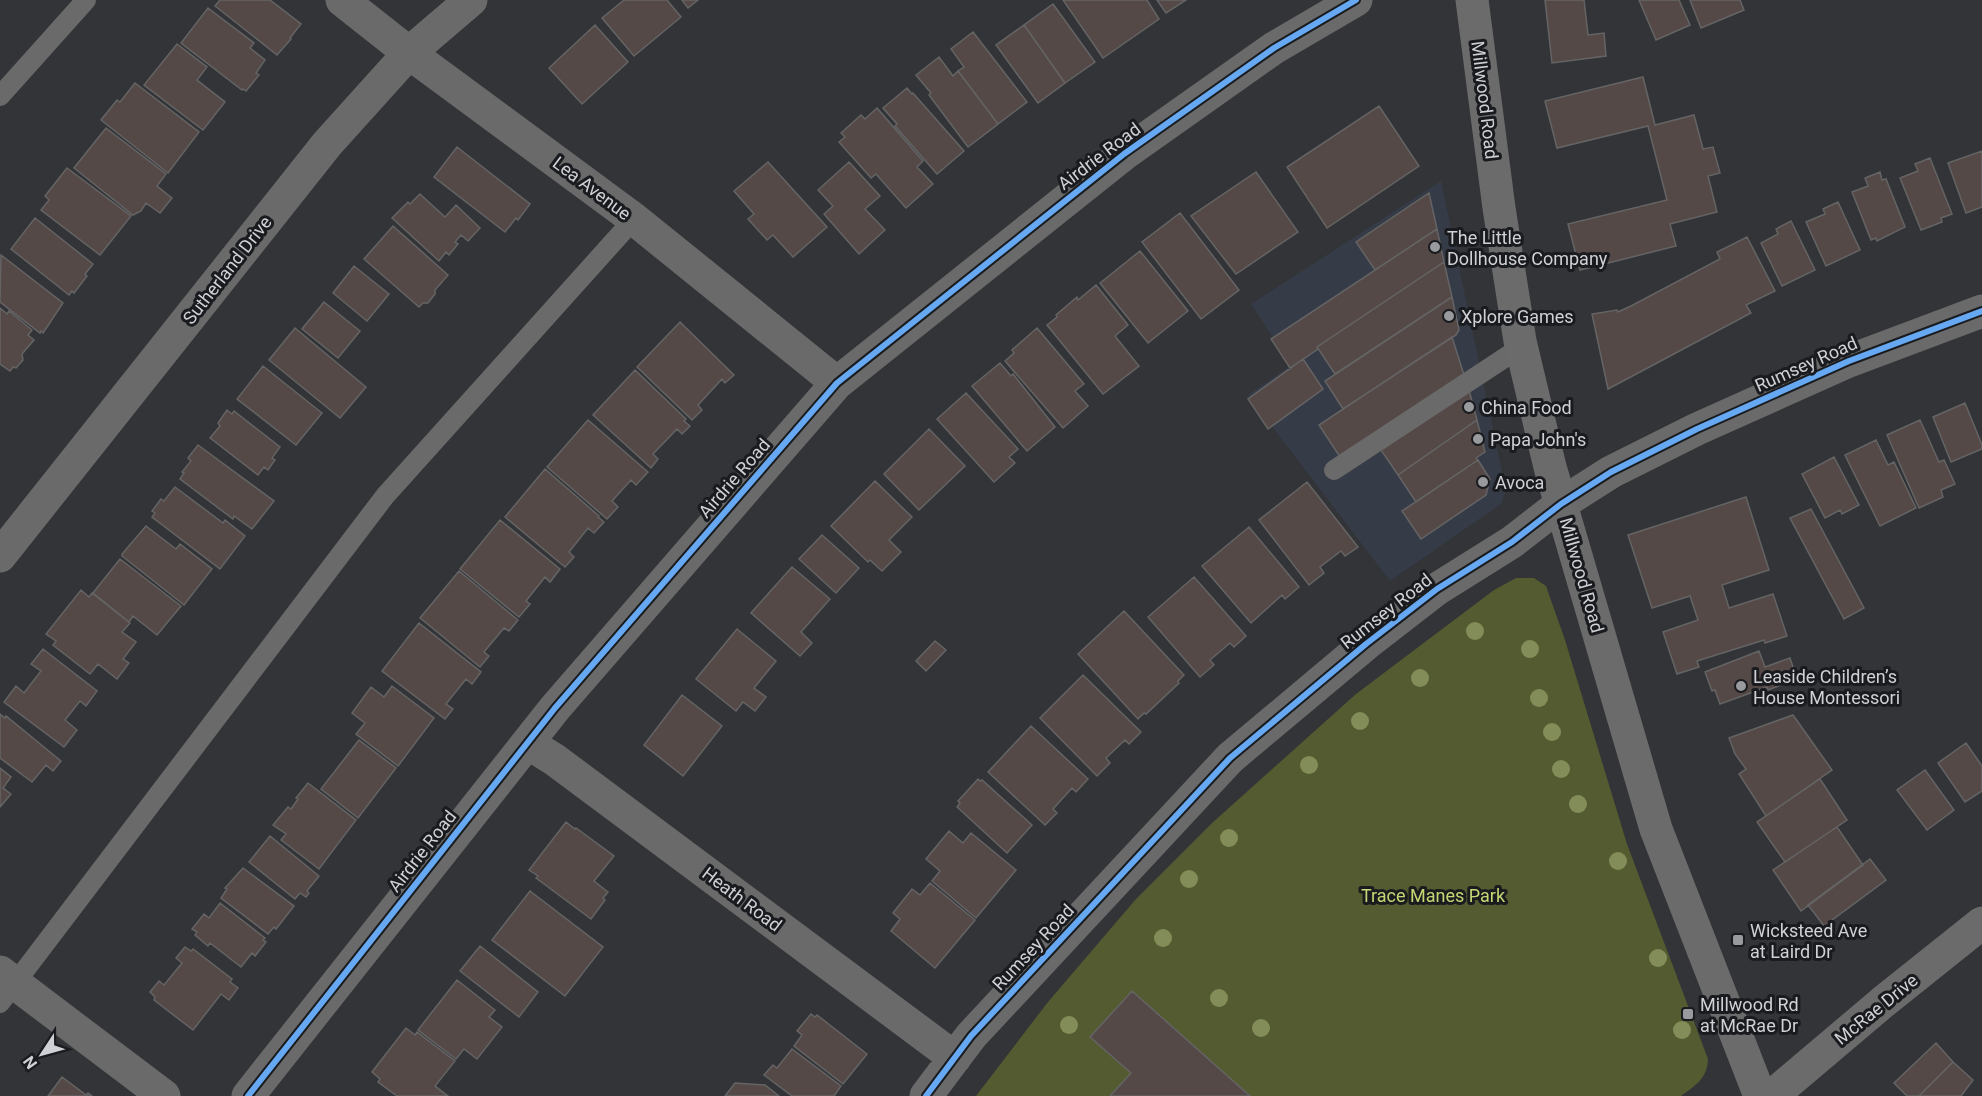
<svg xmlns="http://www.w3.org/2000/svg" width="1982" height="1096" viewBox="0 0 1982 1096" font-family="Roboto,sans-serif">
<style>
.built{fill:#353b47}
.green{fill:#545b30}
.building{fill:#544947;stroke:#656465;stroke-width:1.5}
.lines{fill:none;stroke-linecap:round;stroke-linejoin:round}
.lane{stroke:#696a69;stroke-width:20}
.street{stroke:#696a69;stroke-width:33}
.secondary{stroke:#6c6b6c;stroke-width:33}
.cycleway-casing{stroke:#191b1e;stroke-width:10}
.cycleway{stroke:#66a8f1;stroke-width:6}
.tree{fill:#838d59}
.poi-dot{fill:#989a9e;stroke:#191b1e;stroke-width:2}
.labels{text-anchor:middle;dominant-baseline:central;stroke-width:6;stroke-linejoin:round;paint-order:stroke}
.street-label{font-size:18px;fill:#cfd1d6;stroke:#191b1e}
.poi-label{font-size:18px;fill:#cfd1d6;stroke:#191b1e;text-anchor:start}
.park-label{font-size:18px;fill:#c5d674;stroke:#191b1e}
</style>
<rect width="100%" height="100%" fill="#323437"/>
<path class="built" d="M1441,181L1506,491L1501,504L1390,581L1248,395L1291,365L1251,304Z"/>
<path class="green" d="M1516,578H1534L1546,586L1565,640L1627,844L1708,1059C1707,1079 1696,1085 1681,1096H976L1048,1002L1136,899L1211,824L1356,694L1494,590Z"/>
<path class="building" d="M220,0H270L301,24L290,38L291,39L277,55L215,6Z
M624,0H667L681,17L634,56L602,18Z
M682,0H698L688,8Z
M1063,0H1147L1159,19L1103,58Z
M1157,0H1186L1166,13Z
M1545,0H1584L1588,35L1604,33L1606,56L1552,63Z
M1639,0H1679L1690,25L1656,40Z
M1690,0H1740L1744,10L1701,28Z
M1053,4L1095,62L1065,83L1024,25Z
M208,8L254,43L250,48L265,60L256,73L259,75L246,91L243,89L242,90L181,43Z
M595,25L628,62L582,104L549,68Z
M1024,25L1065,83L1038,103L996,45Z
M973,32L1027,102L998,124L958,71L964,67L951,49Z
M177,44L207,67L197,80L225,102L203,130L144,85Z
M939,57L953,76L958,71L998,124L968,147L929,95L931,93L916,75Z
M1643,77L1655,125L1694,115L1703,149L1713,147L1720,173L1708,176L1717,212L1670,224L1676,246L1580,270L1568,224L1667,200L1648,126L1557,148L1545,101Z
M135,83L199,132L168,173L101,120L117,100L120,102Z
M907,88L912,94L913,93L964,151L937,174L895,126L897,124L883,108Z
M1379,106L1419,166L1327,228L1287,167Z
M877,108L923,161L917,167L933,184L906,208L876,174L871,178L839,142L845,137L841,133L861,115L865,119Z
M106,128L166,174L157,186L172,198L160,213L146,203L141,211L133,215L74,168Z
M457,147L530,204L518,220L516,218L505,232L434,177Z
M1982,151V207L1966,213L1948,163Z
M1930,158L1952,214L1941,218L1942,222L1921,230L1900,178L1918,171L1915,164Z
M768,162L827,227L793,257L773,235L767,240L748,219L754,214L734,191Z
M849,162L880,196L865,209L885,230L859,254L824,214L833,206L818,190Z
M67,168L131,216L100,255L41,210L49,200L45,196Z
M1256,172L1298,232L1236,274L1191,216Z
M1880,172L1882,180L1886,179L1905,227L1877,241L1876,238L1871,240L1852,192L1868,186L1865,178Z
M1429,193L1437,229L1375,270L1356,242Z
M420,194L445,217L456,205L480,228L468,241L461,235L455,242L458,244L449,255L446,252L439,261L392,218L408,202L410,204Z
M1838,202L1860,250L1826,266L1806,222L1825,214L1823,209Z
M1180,213L1239,290L1201,319L1142,242Z
M35,218L93,264L85,274L87,276L74,293L72,291L69,295L11,249Z
M1791,221L1815,270L1782,286L1761,243L1778,234L1776,229Z
M393,226L448,275L435,290V294L428,303H423L419,307L364,259Z
M1437,229L1444,262L1317,347L1318,349L1290,368L1271,339Z
M1747,237L1775,291L1746,305L1751,313L1608,389L1592,314L1617,310L1618,312L1631,306L1720,259L1717,252Z
M1140,251L1188,311L1148,343L1100,283Z
M1,255L63,303L43,333L41,331L40,333L0,302Z
M1444,262L1452,297L1335,374L1317,347Z
M354,266L389,294L367,321L333,293Z
M1096,285L1128,325L1115,336L1139,366L1103,394L1047,325L1057,317L1056,315L1077,297L1078,300Z
M1452,297L1459,330L1456,335L1343,409L1325,381Z
M324,302L360,331L338,358L302,329Z
M0,308L7,314L9,311L32,330L28,335L34,340L22,354L23,360L16,368L13,367L10,371L0,364Z
M680,322L734,375L725,383L722,379L698,405L702,410L692,420L637,367Z
M295,328L366,387L340,418L269,360Z
M1037,328L1084,384L1075,391L1088,406L1063,428L1005,361L1014,353L1012,350Z
M1452,337L1464,375L1340,457L1319,425Z
M1303,359L1323,389L1268,429L1248,399Z
M1000,363L1011,376L1013,374L1055,427L1027,451L972,386Z
M263,366L322,413L296,445L237,399Z
M635,370L686,419L684,421L690,426L682,434L677,429L653,454L658,459L651,468L593,415Z
M1469,390L1477,420L1398,475L1381,450Z
M966,393L1018,449L1009,457L1015,463L994,482L937,419Z
M1965,403L1982,445V449L1951,462L1933,417Z
M227,410L232,414L234,411L280,447L272,458L275,460L268,470L264,467L258,475L210,438L220,426L218,423Z
M588,420L648,472L636,485L631,480L612,501L618,507L607,519L547,467Z
M1477,420L1485,452L1476,458L1478,460L1416,502L1398,475Z
M1920,420L1939,462L1944,460L1955,484L1941,490L1943,497L1919,508L1887,435Z
M929,429L965,466L919,510L884,474Z
M1876,440L1888,465L1894,462L1916,508L1880,526L1845,455Z
M198,445L274,501L252,529L234,516L233,519L180,479L184,473L182,472L191,461L188,458Z
M1834,457L1859,505L1842,514L1840,510L1825,518L1802,474Z
M1478,460L1490,479L1486,495L1421,539L1402,511Z
M545,469L599,516L598,517L604,522L594,533L588,528L569,552L574,557L565,567L505,517Z
M875,481L912,517L889,540L901,552L882,571L870,560L868,562L831,526Z
M1307,482L1358,547L1345,556L1341,551L1320,567L1324,573L1309,585L1259,520Z
M175,487L223,523L225,520L245,536L220,569L152,517L155,513L152,511L161,499L164,501Z
M1746,497L1769,570L1722,585L1729,608L1773,594L1787,636L1765,643L1764,640L1697,661L1699,667L1677,674L1663,632L1698,620L1690,596L1652,608L1628,535Z
M1811,509L1864,608L1844,619L1790,518Z
M500,520L560,569L550,582L545,577L526,601L530,604L519,617L460,569Z
M146,526L176,549L180,544L212,569L184,605L122,556V554Z
M1249,527L1299,587L1285,599L1282,595L1251,623L1202,566Z
M822,535L859,568L836,593L799,559Z
M120,559L181,606L157,635L133,616L129,622L93,593Z
M792,567L830,599L801,632L812,643L800,656L751,613Z
M459,571L518,620L509,631L504,628L484,652L489,656L480,667L420,618Z
M1194,577L1246,636L1234,647L1230,643L1210,660L1214,665L1200,677L1148,617Z
M81,590L89,597L92,593L130,623L122,632L136,642L123,659L129,663L117,679L98,664L90,674L53,645L56,641L46,634Z
M1124,611L1184,675L1178,681L1179,683L1146,714L1144,713L1138,719L1078,654Z
M419,623L481,672L472,684L466,679L446,704L453,709L445,719L382,671Z
M737,629L776,661L754,688L766,697L755,711L743,702L736,711L696,679Z
M935,641L946,650L926,671L916,661Z
M43,649L97,691L86,706L80,701L65,720L77,730L64,747L4,702L16,686L24,693L41,671L31,664Z
M1759,651L1765,667L1790,658L1797,679L1768,690L1767,687L1720,704L1715,690L1712,691L1705,672Z
M1083,675L1141,732L1129,744L1125,740L1106,758L1110,763L1097,776L1040,718Z
M392,686L434,718L398,766L356,734L365,723L352,713L371,687L384,697Z
M682,695L722,726L683,776L644,745Z
M0,714L5,718L6,716L61,761L53,771L46,765L32,782L0,758Z
M1793,715L1832,770L1766,816L1739,774L1746,769L1735,754L1729,738Z
M1031,726L1088,779L1076,792L1072,788L1053,809L1057,813L1045,825L988,772Z
M359,740L396,768L358,818L321,789Z
M1966,743L1982,766V791L1965,802L1938,763Z
M0,768L11,777L3,788L11,794L0,807Z
M1925,770L1954,810L1927,830L1897,790Z
M978,779L980,781L982,780L1032,825L1007,853L957,807L960,803L958,801Z
M1820,779L1847,820L1785,862L1757,822Z
M308,783L356,820L319,869L281,840L286,834L273,825L288,807L291,809L298,799L296,798Z
M566,822L575,829L576,828L614,856L594,881L608,892L603,898L605,900L591,919L536,878L538,876L529,870Z
M1837,827L1863,865L1801,911L1773,870Z
M949,831L963,843L971,833L1016,870L976,918L932,881L940,871L926,859Z
M270,836L319,876L307,891L309,893L306,897L300,893L295,899L249,862Z
M1870,859L1886,880L1824,926L1808,905Z
M243,868L294,906L276,929L274,927L268,934L221,898L227,889L225,888Z
M930,883L975,920L935,968L891,931L900,919L893,913L912,889L920,895Z
M530,891L603,947L565,996L492,940Z
M220,903L265,938L263,940L266,942L255,956L252,953L241,967L210,943L208,946L195,935L197,932L192,929L204,914L209,918Z
M480,946L538,992L519,1017L460,971Z
M185,947L191,951L193,949L232,979L230,982L238,988L229,1000L221,994L193,1030L154,1000L155,997L150,992L159,981L164,985L182,963L176,958Z
M457,980L495,1010L489,1017L502,1027L477,1059L464,1049L456,1059L418,1030Z
M1132,991L1250,1096H1110L1131,1073L1090,1037Z
M811,1014L815,1017L817,1015L867,1054L843,1084L794,1046L802,1035L797,1031Z
M406,1028L415,1035L417,1032L455,1061L435,1086L448,1096H397L378,1082L380,1079L372,1072Z
M1936,1043L1953,1062L1919,1096H1907L1894,1083Z
M792,1049L841,1086L834,1096H792L764,1075L773,1065L777,1068Z
M1953,1062L1973,1080L1961,1096H1919Z
M62,1077L86,1095L88,1093L92,1096H48Z
M735,1083L765,1085L779,1096H725Z"/>
<g class="lines">
<path class="lane" d="M0,96L86,0
M1334,470L1521,347
M0,1003L385,496L634,219"/>
<path class="street" d="M342,0L409,53L634,219L837,383
M0,556L327,144L409,53L471,0
M528,743L555,760L955,1058
M0,972L164,1096
M248,1096L555,708L837,383L1124,154L1274,48L1356,0
M926,1096L971,1036L1230,758L1366,644L1437,589L1512,542L1561,504L1611,472L1697,429L1849,361L1982,311"/>
<path class="secondary" d="M1472,0L1499,208L1520,341L1550,467L1656,829L1760,1096
M1772,1096L1883,1002L1982,923"/>
<g class="cycleway-casing">
<path id="cycleway" d="M248,1096L555,708L837,383L1124,154L1274,48L1356,0
M926,1096L971,1036L1230,758L1366,644L1437,589L1512,542L1561,504L1611,472L1697,429L1849,361L1982,311"/>
</g>
<use href="#cycleway" class="cycleway"/>
</g>
<g class="tree">
<circle cx="1475" cy="631" r="9"/>
<circle cx="1530" cy="649" r="9"/>
<circle cx="1420" cy="678" r="9"/>
<circle cx="1539" cy="698" r="9"/>
<circle cx="1360" cy="721" r="9"/>
<circle cx="1552" cy="732" r="9"/>
<circle cx="1309" cy="765" r="9"/>
<circle cx="1561" cy="769" r="9"/>
<circle cx="1578" cy="804" r="9"/>
<circle cx="1229" cy="838" r="9"/>
<circle cx="1618" cy="861" r="9"/>
<circle cx="1189" cy="879" r="9"/>
<circle cx="1163" cy="938" r="9"/>
<circle cx="1658" cy="958" r="9"/>
<circle cx="1219" cy="998" r="9"/>
<circle cx="1069" cy="1025" r="9"/>
<circle cx="1261" cy="1028" r="9"/>
<circle cx="1682" cy="1030" r="9"/>
</g>
<g class="poi-dot">
<circle cx="1435" cy="247" r="6"/>
<circle cx="1449" cy="316" r="6"/>
<circle cx="1469" cy="407" r="6"/>
<circle cx="1478" cy="439" r="6"/>
<circle cx="1483" cy="482" r="6"/>
<circle cx="1741" cy="686" r="6"/>
<rect x="1732" y="934" width="12" height="12" rx="3"/>
<rect x="1682" y="1008" width="12" height="12" rx="3"/>
</g>
<g class="labels">
<g class="street-label">
<text transform="translate(1485 100) rotate(83)">Millwood Road</text>
<text transform="translate(1099 156) rotate(-37)">Airdrie Road</text>
<text transform="translate(592 188) rotate(37)">Lea Avenue</text>
<text transform="translate(227 270) rotate(-52)">Sutherland Drive</text>
<text transform="translate(1806 364) rotate(-24)">Rumsey Road</text>
<text transform="translate(734 478) rotate(-49)">Airdrie Road</text>
<text transform="translate(1582 575) rotate(74)">Millwood Road</text>
<text transform="translate(1386 611) rotate(-38)">Rumsey Road</text>
<text transform="translate(422 851) rotate(-52)">Airdrie Road</text>
<text transform="translate(742 899) rotate(37)">Heath Road</text>
<text transform="translate(1033 947) rotate(-47)">Rumsey Road</text>
<text transform="translate(1876 1009) rotate(-39)">McRae Drive</text>
</g>
<g class="poi-label">
<text x="1447" y="237">The Little<tspan x="1447" dy="21">Dollhouse Company</tspan></text>
<text x="1461" y="316">Xplore Games</text>
<text x="1481" y="407">China Food</text>
<text x="1490" y="439">Papa John's</text>
<text x="1495" y="482">Avoca</text>
<text x="1753" y="676">Leaside Children’s<tspan x="1753" dy="21">House Montessori</tspan></text>
<text x="1750" y="930">Wicksteed Ave<tspan x="1750" dy="21">at Laird Dr</tspan></text>
<text x="1700" y="1004">Millwood Rd<tspan x="1700" dy="21">at McRae Dr</tspan></text>
</g>
<g class="park-label">
<text x="1433" y="895">Trace Manes Park</text>
</g>
</g>
<g transform="translate(42 1054) rotate(234)" stroke="#191b1e" stroke-width="4.5" paint-order="stroke">
<path d="M0-4.5L10 22L0 15L-10 22Z" fill="#cfd1d6"/>
<text y="-9" font-size="16" font-weight="bold" text-anchor="middle" fill="#cfd1d6">N</text>
</g>
</svg>
